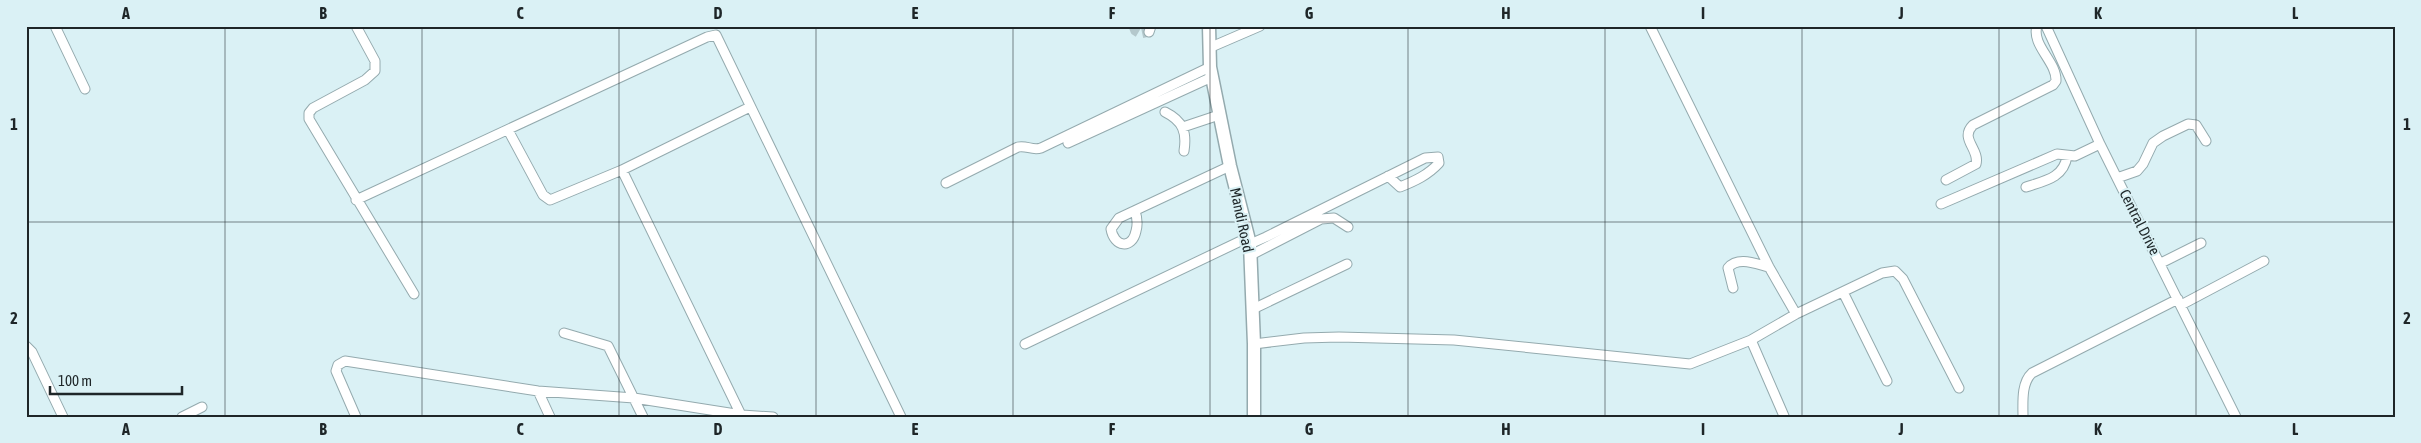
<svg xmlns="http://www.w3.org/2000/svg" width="2421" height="443" viewBox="0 0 2421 443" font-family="'Asap Condensed',sans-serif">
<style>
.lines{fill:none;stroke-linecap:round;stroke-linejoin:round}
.street-tunnel{stroke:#b4c8cc;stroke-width:9;stroke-dasharray:9 4.5;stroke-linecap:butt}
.street-casing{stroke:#94aaae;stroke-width:11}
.secondary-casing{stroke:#94aaae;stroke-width:15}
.street{stroke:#fff;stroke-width:9}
.secondary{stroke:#fff;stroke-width:12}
.grid{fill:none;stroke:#1e2628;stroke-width:1;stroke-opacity:0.55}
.labels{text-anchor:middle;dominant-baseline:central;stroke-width:4;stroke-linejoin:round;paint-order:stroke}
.street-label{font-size:15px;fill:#1e2628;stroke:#daf1f5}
.neatline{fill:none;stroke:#1e2628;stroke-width:2}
.grid-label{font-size:16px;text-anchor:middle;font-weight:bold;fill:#1e2628}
</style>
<rect width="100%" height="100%" fill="#daf1f5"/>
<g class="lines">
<path class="street-tunnel" d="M1133,26L1135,31L1140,34L1149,32"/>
<g class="street-casing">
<path id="street" d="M55,26L85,89
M356,26L375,61V71L365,80L313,108L309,113V119L414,294
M1650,26L1769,267L1796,314
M2046,26L2100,144L2236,417
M1149,32L1151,26
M1209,48L1260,26
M1165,112C1183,121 1187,132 1184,151
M1183,127L1219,115
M508,130L543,195L550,200L622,170L750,107
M1068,143L1212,77
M622,170L742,417
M2117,178L2137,171L2143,164L2153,143L2163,136L2188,124L2196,125L2206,141
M1946,180L1976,164C1980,149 1959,139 1973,125L2053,85L2056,81C2057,62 2031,45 2037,26
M946,183L1018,147C1027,145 1032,151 1041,148L1210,67
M2026,187C2044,181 2064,178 2067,156
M356,200L707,37L716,35L901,417
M1941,204L2057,154L2075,156L2100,144
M1135,211C1137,217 1138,224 1136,231C1132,250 1114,247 1111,229L1119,218L1230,166
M1250,244L1266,237L1425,158L1438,157L1439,163C1428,175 1415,181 1400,187L1388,176
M1251,255L1321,219L1334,218L1348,227
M2161,263L2201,243
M1733,288L1728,268C1738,256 1756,264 1769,267
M1843,292L1887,381
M2181,305L2264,261
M1253,309L1347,264
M564,333L608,346L643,417
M1751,340L1784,416
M1025,344L1249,237
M1254,344L1304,338L1339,337L1454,340L1690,364L1751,340L1796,314L1882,273L1895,271L1903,279L1959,388
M26,346L32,352L63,417
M538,391L550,417
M182,417L202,407
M356,417L336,371L338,365L345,361L538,391L634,398L742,415L773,417
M2023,417C2023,403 2021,383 2032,373L2178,299"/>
</g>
<g class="secondary-casing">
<path id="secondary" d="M1209,26L1210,67L1230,166L1250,244L1254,344V417"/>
</g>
<use href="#street" class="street"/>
<use href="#secondary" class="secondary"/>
</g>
<path class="grid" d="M225,26V417M422,26V417M619,26V417M816,26V417M1013,26V417M1210,26V417M1408,26V417M1605,26V417M1802,26V417M1999,26V417M2196,26V417M26,222H2395"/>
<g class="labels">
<g class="street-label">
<text transform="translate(1242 220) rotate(78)">Mandi Road</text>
<text transform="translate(2140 222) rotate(63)">Central Drive</text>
</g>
</g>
<rect width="2421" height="443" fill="none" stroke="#daf1f5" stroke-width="55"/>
<path d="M50 386v8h132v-8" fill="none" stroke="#1e2628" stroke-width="2.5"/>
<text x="58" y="386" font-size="15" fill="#1e2628" stroke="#daf1f5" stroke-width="4" paint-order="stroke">100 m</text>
<rect x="28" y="28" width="2366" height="388" class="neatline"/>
<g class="grid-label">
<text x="126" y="19">A</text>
<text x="323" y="19">B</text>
<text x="520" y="19">C</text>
<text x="718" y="19">D</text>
<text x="915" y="19">E</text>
<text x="1112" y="19">F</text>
<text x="1309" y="19">G</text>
<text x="1506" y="19">H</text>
<text x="1703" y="19">I</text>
<text x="1901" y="19">J</text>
<text x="2098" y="19">K</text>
<text x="2295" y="19">L</text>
<text x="14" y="130">1</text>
<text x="2407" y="130">1</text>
<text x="14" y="324">2</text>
<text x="2407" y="324">2</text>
<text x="126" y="435">A</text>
<text x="323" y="435">B</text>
<text x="520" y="435">C</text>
<text x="718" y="435">D</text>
<text x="915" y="435">E</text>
<text x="1112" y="435">F</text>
<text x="1309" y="435">G</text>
<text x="1506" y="435">H</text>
<text x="1703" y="435">I</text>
<text x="1901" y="435">J</text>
<text x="2098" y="435">K</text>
<text x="2295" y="435">L</text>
</g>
</svg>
